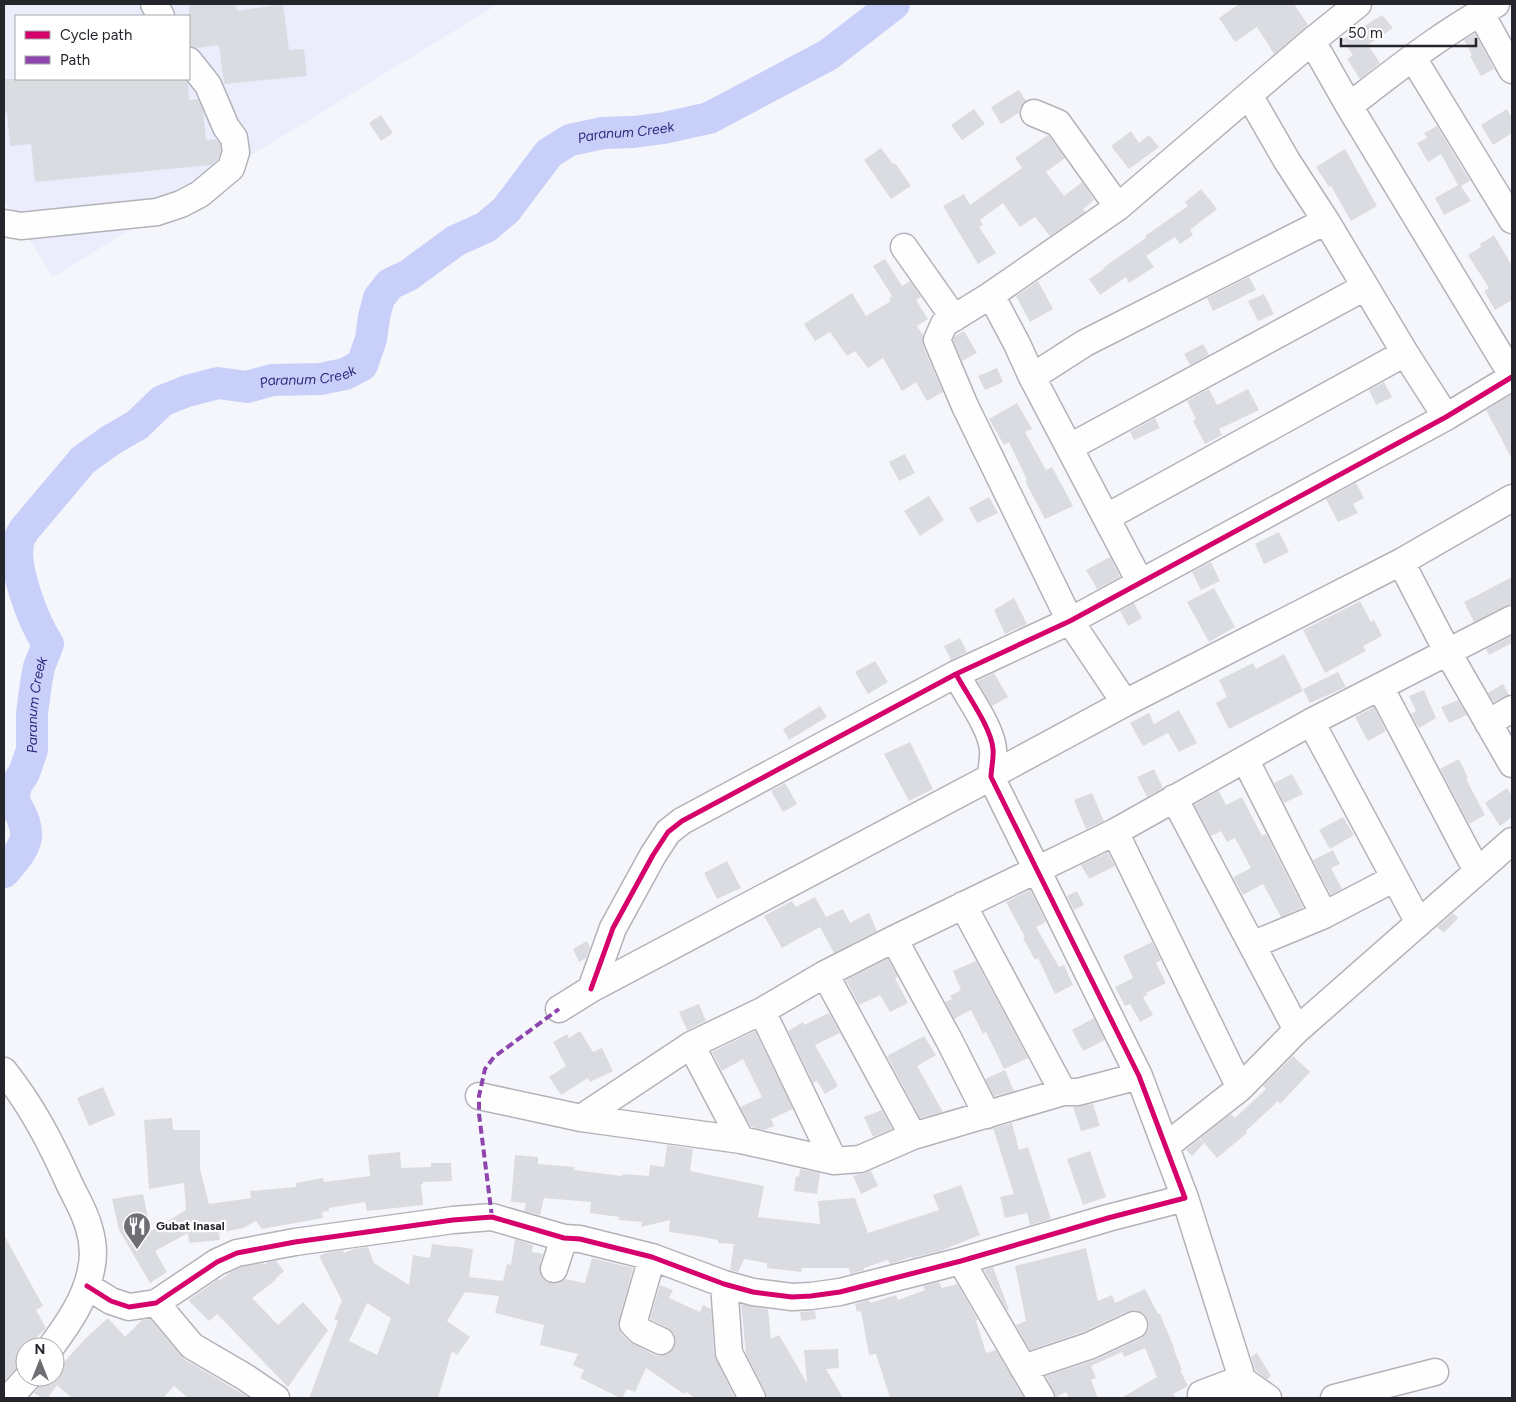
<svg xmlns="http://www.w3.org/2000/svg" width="1516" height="1402" viewBox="0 0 1516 1402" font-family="Figtree,sans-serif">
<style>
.built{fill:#ebedfd;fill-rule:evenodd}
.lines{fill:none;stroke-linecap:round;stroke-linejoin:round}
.river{stroke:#c8cff9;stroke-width:32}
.building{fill:#dbdce1;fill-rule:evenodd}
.minor-casing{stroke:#b2b3b8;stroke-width:29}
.minor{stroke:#fefefe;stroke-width:26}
.quiet{stroke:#8e44ad;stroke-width:4;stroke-dasharray:8 4;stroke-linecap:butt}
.cycleway-casing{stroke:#fff;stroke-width:8}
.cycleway{stroke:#d6006c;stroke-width:5}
.labels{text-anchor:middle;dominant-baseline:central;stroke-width:4.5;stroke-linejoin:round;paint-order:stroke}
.poi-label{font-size:12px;font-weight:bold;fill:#25262c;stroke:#fff;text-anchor:start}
.water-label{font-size:14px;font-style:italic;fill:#2c2b7c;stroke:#fff}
</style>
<rect width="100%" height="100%" fill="#f5f6fb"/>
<path class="built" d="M4,4H498L53,277L4,200ZM16,16H189V79H16Z"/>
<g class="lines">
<path class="river" id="s1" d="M4,872C29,843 34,835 13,800L16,785L24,773L32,750V713L36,683L39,667L48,644C34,623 13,569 18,544C18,539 22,534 24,530L83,460L111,440L137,425L162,401L187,391L218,383L247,387L272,380L320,379L345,374L362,365L371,339L374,317L379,298L390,284L409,275L455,241L486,227L506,210L549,153L570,140L603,133L633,132L664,128L709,118L828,55L894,4"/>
</g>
<path class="building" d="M189,4H236L237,11L283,4L289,50L304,49L307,76L224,84L219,45L196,48L189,46Z
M1239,4H1294L1308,25L1274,54L1257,27L1235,42L1219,18Z
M1382,15L1393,28L1368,45L1380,63L1360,79L1347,59L1353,55L1342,40Z
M1475,34L1494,69L1481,76L1470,56L1472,55L1464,40Z
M4,79H184L188,84L189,100L198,99L203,110L206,140L216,139L220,144L221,151L218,159L211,165L35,182L31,144L10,146L7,113H4Z
M1019,90L1026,101L1020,107L1019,113L1001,124L991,107Z
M974,109L985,124L962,140L951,125Z
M1507,109L1512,118V133L1493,145L1481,125Z
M381,115L393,133L381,141L369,123Z
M1437,126L1470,181L1461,186L1471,201L1444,215L1435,198L1458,185L1441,154L1428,162L1417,143L1427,138L1424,133Z
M1131,131L1139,143L1149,135L1159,147L1129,169L1111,146Z
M1048,135L1065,158L1046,172L1064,196L1082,182L1094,200L1083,209L1085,212L1050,236L1035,217L1020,227L1003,203L980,220L983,225L979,227L996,253L978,264L943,206L964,194L970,205L1022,168L1015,158Z
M881,148L893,164L895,163L911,186L891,199L864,160Z
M1345,149L1377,206L1351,221L1331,186L1329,187L1316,167Z
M1201,189L1217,209L1190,230L1193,235L1180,244L1175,237L1146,256L1154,267L1129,283L1126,277L1100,295L1089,279L1104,269L1103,268L1114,260L1146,238L1145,236L1188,206L1185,202Z
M1494,235L1512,266V300L1495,310L1484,291L1489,288L1468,255L1481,247L1480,244Z
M885,259L902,286L910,281L921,297L916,300L928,319L917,326L923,335V346L943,392L927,401L916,382L902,391L883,358L868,368L855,351L847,356L830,332L815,341L804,324L852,293L866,316L891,301L889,299L892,296L873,266Z
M1249,277L1256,290L1213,311L1207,298Z
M1038,281L1053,309L1030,322L1016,296Z
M1264,294L1274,314L1258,321L1248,301Z
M964,331L977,353L962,361L953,340L955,336Z
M1203,344L1209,355L1190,365L1184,354Z
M997,368L1003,382L985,390L978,376Z
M1384,382L1392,397L1376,405L1369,390Z
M1209,389L1217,405L1248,389L1259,410L1219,429L1222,435L1205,444L1193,421L1196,419L1187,401Z
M1512,394V459L1486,410Z
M1017,403L1032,429L1025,432L1046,470L1052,467L1073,506L1045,519L1025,481L1027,480L1009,442L1004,445L989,419Z
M1155,418L1160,428L1134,440L1130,432Z
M905,454L915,473L899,481L889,462Z
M1356,483L1364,498L1353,504L1358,513L1338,522L1326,499Z
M929,496L944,520L920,536L904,511Z
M989,497L998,513L977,523L969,508Z
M1279,532L1289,552L1264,564L1255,544Z
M1110,557L1120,577L1097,589L1086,570Z
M1211,562L1220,581L1201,590L1192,572Z
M1512,577V604L1505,606L1474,622L1464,602Z
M1214,588L1235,627L1209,642L1187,602Z
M1014,598L1027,624L1005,634L994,610Z
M1360,601L1371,622L1374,620L1382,636L1363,646L1366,651L1325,673L1303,630Z
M1134,603L1142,618L1128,626L1120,611Z
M1512,636V643L1489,655L1486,649Z
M960,638L967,652L951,660L944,646Z
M1284,654L1303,691L1229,729L1216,703L1227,697L1219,680L1253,663L1256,669Z
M875,661L888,682L868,694L855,672Z
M1338,672L1346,687L1310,703L1303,689Z
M994,673L1008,697L992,706L977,681Z
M1503,684L1509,695L1494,702L1488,693Z
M1424,690L1436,718L1419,728L1411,714L1416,711L1409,696Z
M1458,700L1467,715L1449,723L1441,707Z
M820,706L827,717L789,740L783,729Z
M1374,707L1386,731L1368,741L1355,717Z
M1179,710L1197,743L1179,752L1168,733L1143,746L1130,723L1149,713L1154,724Z
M910,742L933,789L909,801L884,754Z
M1459,759L1468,778L1466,779L1485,815L1469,824L1440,769Z
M1154,769L1163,788L1147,797L1137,777Z
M1292,774L1303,794L1284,803L1274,783Z
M785,783L797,804L783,812L771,791Z
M1507,788L1512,796V817L1500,826L1485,803Z
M1219,791L1226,805L1242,797L1262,836L1266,834L1303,907L1281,917L1263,884L1243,895L1233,877L1251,868L1235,838L1227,842L1221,831L1211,836L1194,805Z
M1092,793L1104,821L1086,829L1074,800Z
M1343,817L1354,835L1330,849L1319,830Z
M1333,850L1340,864L1331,868L1342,889L1331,895L1313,860Z
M1108,852L1115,866L1089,879L1081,865Z
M727,861L741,888L717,899L704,873Z
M1030,890L1046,922L1036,927L1059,967L1064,965L1073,985L1055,994L1038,958L1035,960L1023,938L1025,937L1006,902Z
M1077,891L1084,905L1074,910L1067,896Z
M815,897L826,917L843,909L850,923L869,913L877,931L834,953L820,927L782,948L764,916L792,901L796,907Z
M1453,913L1458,918L1444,933L1437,927Z
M587,941L590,947L586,958L579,962L573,949Z
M1152,942L1161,960L1156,963L1166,983L1146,993L1147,995L1143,997L1153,1015L1140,1022L1130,1004L1125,1006L1115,987L1133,978L1123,956Z
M888,959L898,977L895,978L908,1003L890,1012L880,995L859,1005L846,980Z
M976,961L1028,1058L1004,1069L986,1032L983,1034L971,1010L954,1019L945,1002L952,999L950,996L961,990L953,971Z
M699,1004L706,1021L687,1030L679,1012Z
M829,1013L840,1033L815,1045L838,1086L825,1094L817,1081L813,1083L788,1031L803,1022L804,1025Z
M1094,1018L1105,1040L1083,1051L1072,1030Z
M580,1031L593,1052L602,1048L613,1071L590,1082L588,1078L561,1095L549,1077L566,1066L553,1042L567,1034L569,1038Z
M755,1031L793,1109L771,1119L774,1126L765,1130L751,1127L740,1107L762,1097L743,1059L722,1071L712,1052Z
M924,1036L936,1055L917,1066L943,1112L920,1118L887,1056Z
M1293,1056L1310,1072L1280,1104L1278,1101L1246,1131L1247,1133L1217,1158L1200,1138L1231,1114L1235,1118L1266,1089L1263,1086Z
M1005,1070L1014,1091L994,1096L985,1079Z
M103,1087L115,1115L89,1126L77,1098Z
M1093,1104L1100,1126L1081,1131L1073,1107Z
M882,1110L892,1129L873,1137L864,1117Z
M172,1118L173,1130H200V1169L209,1204L251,1198L250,1191L296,1187V1183L323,1178L324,1182L370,1176L368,1155L400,1152L401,1168L431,1167V1163H451L452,1181L423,1182V1184H421L423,1205L367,1211L365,1202L329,1208V1211L322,1212L323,1218L262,1229L256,1221L243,1228L219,1233L220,1240L189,1243L188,1233L155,1251L167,1272L150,1283L119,1230L112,1199L143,1194L151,1231L186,1210L184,1183L149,1189L144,1120Z
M1012,1123L1019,1150L1028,1147L1051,1219L1030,1225L1027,1213L1005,1218L1000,1197L1014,1194L993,1128Z
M1199,1139L1204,1143L1192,1156L1186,1150Z
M667,1145L693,1149L690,1171L764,1186L758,1217L820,1224L818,1201L855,1198L868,1233L939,1210L933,1195L961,1185L980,1235L940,1251L912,1258L911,1257L890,1264L888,1260L864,1268V1270L850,1274L849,1268H802L801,1272L767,1268V1263L744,1259L738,1272L730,1270L734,1244L718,1243V1240L697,1236L669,1232L670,1220L641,1227L642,1222L619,1220V1217L590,1213L591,1202L544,1198L540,1215L524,1211L526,1203L511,1202L515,1155L538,1157V1164L575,1167L574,1170L622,1176L623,1174L649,1176L650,1165L664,1167Z
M1090,1151L1106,1197L1083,1205L1067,1159Z
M800,1169L820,1173L817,1194L794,1191L796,1176L799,1177Z
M871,1171L878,1186L861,1194L853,1176Z
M4,1235L43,1306L36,1310L46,1328L27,1347H25V1363L17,1367L4,1381Z
M515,1239L533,1245L532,1252L543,1254L540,1264V1273L543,1279L550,1283L558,1284L565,1279L585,1283L592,1258L633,1268L619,1320L618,1327L622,1335L630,1342L655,1355L662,1356L669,1354L674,1348L676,1340L674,1333L668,1328L650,1319L660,1285L673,1290L669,1298L700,1312L703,1305L711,1309L714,1354L735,1398H695L686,1392L684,1394L646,1368L635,1392L627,1389L622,1398H620L580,1378L584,1370L573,1365L578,1354L540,1345L544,1325L495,1313L499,1296L465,1292L447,1321L470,1337L457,1355L452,1351L438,1398H309L338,1321L334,1319L342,1301L319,1256L326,1253L343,1250L344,1253L354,1249L368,1247L374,1263L409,1285L413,1255L430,1258L432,1244L453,1247V1246L473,1249L469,1277L503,1281L507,1264L511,1265ZM367,1303L391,1318L377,1355L349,1341Z
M1086,1248L1098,1301L1112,1295L1115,1303L1145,1289L1158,1314H1160L1175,1350H1174L1182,1370H1180L1188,1386L1173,1394L1176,1398H1121L1157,1377L1145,1348L1124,1357L1122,1352L1091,1366L1096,1378L1091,1380L1098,1398H1069L1066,1392L1056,1397L1046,1376L1095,1360L1140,1339L1146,1334L1149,1327L1148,1319L1143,1313L1136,1310L1128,1311L1083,1332L1030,1350L1016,1325L1026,1321L1015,1266Z
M276,1261L284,1271L275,1279L276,1280L252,1298L278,1325L303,1302L328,1330L288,1387L217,1314L209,1321L188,1300L219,1279L220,1280L231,1272L242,1267L263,1263L264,1265L268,1262Z
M993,1267L1009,1310H1007L984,1270Z
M939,1282L942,1288L957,1284L978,1320H976L986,1353L996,1350L1024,1398H890L876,1354L869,1355L861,1311L857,1312L855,1304L869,1300L870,1303L896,1295L898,1300L925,1290L923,1286Z
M741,1304L768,1309L771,1339L779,1335L807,1383L804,1350L838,1349L839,1368L826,1369L843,1398H767L765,1391L746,1354Z
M815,1311L816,1319L801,1321L800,1312Z
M108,1318L125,1337L142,1320L150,1319L184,1359L250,1398H188L174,1386L163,1398H72L57,1385L48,1398H42L34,1393L39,1387L43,1377H55V1372L86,1338Z
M1257,1353L1271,1376L1267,1379L1255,1370L1251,1357Z"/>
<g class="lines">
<g class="minor-casing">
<path id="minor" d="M154,4L161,16
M1480,12L1512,70
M1312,41L1349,106L1512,375
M1413,58L1512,220
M1249,95L1287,161L1326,221L1405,353L1446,417
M1349,106C1396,70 1443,32 1496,4
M1034,113L1058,123L1118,207
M4,223L21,226L157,212L181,204L200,194L231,168L236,152L234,138L226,127L208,85L189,61
M904,247L954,318
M991,295L1017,344L1032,377L1140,582
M1032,377L1085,343L1326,221
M1070,447L1365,287
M1107,517L1405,353
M1401,562L1447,651L1512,764
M1380,687L1477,871
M1125,703L1070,621L965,406L937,340L944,324L991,295L1118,207L1312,41L1358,4
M1311,722L1419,923
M1488,723L1512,709
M1245,759L1324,915
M1174,798L1297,1030
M1115,832L1240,1088
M963,905L1063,1092
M894,939L949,1040L987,1115
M1252,945L1324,915L1395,878
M825,974L913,1136
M591,989L613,928L653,855L668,832L682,821L956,674L1070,621L1446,417L1512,377
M559,1009L591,989L991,777L1003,769L1125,703L1401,562L1512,498
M762,1011L834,1161
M691,1045L741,1140
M4,1071C32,1106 51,1143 69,1183C76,1198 85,1212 89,1228C93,1241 94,1257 91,1270C86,1298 68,1324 51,1347
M479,1096L581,1118L741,1140L834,1161L860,1159L913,1136L1063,1092H1078L1139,1076
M581,1118L691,1045L762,1011L825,974L894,939L1115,832L1311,722L1512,619
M1166,1146L1240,1088L1297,1030L1512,841
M1185,1198L1240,1372L1241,1379L1229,1398
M652,1257L633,1324L640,1331L661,1341
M961,1261L1041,1398
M554,1269L564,1238
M724,1284L729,1353L752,1398
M87,1286L111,1301L129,1307L156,1303L217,1262L237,1253L295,1242L453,1220L492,1217L564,1238L580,1239L652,1257L724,1284L753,1292L792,1297L811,1296L840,1292L961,1261L1108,1218L1185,1198L1139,1076L991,777C991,769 994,758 993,749C991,727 967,695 956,674
M156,1303L192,1346L245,1377L276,1398
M1023,1368L1089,1346L1134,1325
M9,1398L28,1377
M1201,1398V1394L1241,1379L1268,1398
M1334,1398L1435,1372"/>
</g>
<use href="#minor" class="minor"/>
<path class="quiet" d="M492,1217L479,1114V1096L485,1069L494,1057L559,1009"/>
<g class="cycleway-casing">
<path id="cycleway" d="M591,989L613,928L653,855L668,832L682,821L956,674L1070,621L1446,417L1512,377
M87,1286L111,1301L129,1307L156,1303L217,1262L237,1253L295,1242L453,1220L492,1217L564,1238L580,1239L652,1257L724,1284L753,1292L792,1297L811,1296L840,1292L961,1261L1108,1218L1185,1198L1139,1076L991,777C991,769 994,758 993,749C991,727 967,695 956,674"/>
</g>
<use href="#cycleway" class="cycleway"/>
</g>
<defs>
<g id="restaurant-pin" transform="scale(1.4375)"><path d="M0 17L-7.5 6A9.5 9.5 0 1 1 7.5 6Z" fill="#6e6f74" stroke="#fff"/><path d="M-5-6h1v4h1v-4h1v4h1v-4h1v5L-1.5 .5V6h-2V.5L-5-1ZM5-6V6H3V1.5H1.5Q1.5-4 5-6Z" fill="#fff"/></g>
</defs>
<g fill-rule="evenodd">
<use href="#restaurant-pin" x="137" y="1226"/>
</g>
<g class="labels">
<g class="poi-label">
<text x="156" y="1226">Gubat Inasal</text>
</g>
<g class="water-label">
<text stroke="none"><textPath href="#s1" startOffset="1141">Paranum Creek</textPath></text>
<text stroke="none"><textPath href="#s1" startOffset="706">Paranum Creek</textPath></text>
<text stroke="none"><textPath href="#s1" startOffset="181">Paranum Creek</textPath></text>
</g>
</g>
<rect width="1516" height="1402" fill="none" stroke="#25262c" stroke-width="10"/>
<rect x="15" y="15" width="175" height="65" fill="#ffffff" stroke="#a8a8ab"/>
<rect x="25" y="31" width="25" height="8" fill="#d6006c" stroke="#a8a8ab"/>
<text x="60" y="40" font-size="15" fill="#25262c">Cycle path</text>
<rect x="25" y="56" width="25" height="8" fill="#8e44ad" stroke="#a8a8ab"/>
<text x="60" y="65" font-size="15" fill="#25262c">Path</text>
<g transform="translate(40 1362)"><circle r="24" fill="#ffffff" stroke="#a8a8ab"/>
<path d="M0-4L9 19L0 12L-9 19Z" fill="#6e6f74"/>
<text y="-8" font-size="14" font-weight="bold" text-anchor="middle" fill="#25262c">N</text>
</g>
<path d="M1341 38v8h135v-8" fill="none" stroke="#25262c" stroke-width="2.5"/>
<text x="1348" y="38" font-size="15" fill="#25262c" stroke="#ffffff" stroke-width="4" paint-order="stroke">50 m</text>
</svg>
